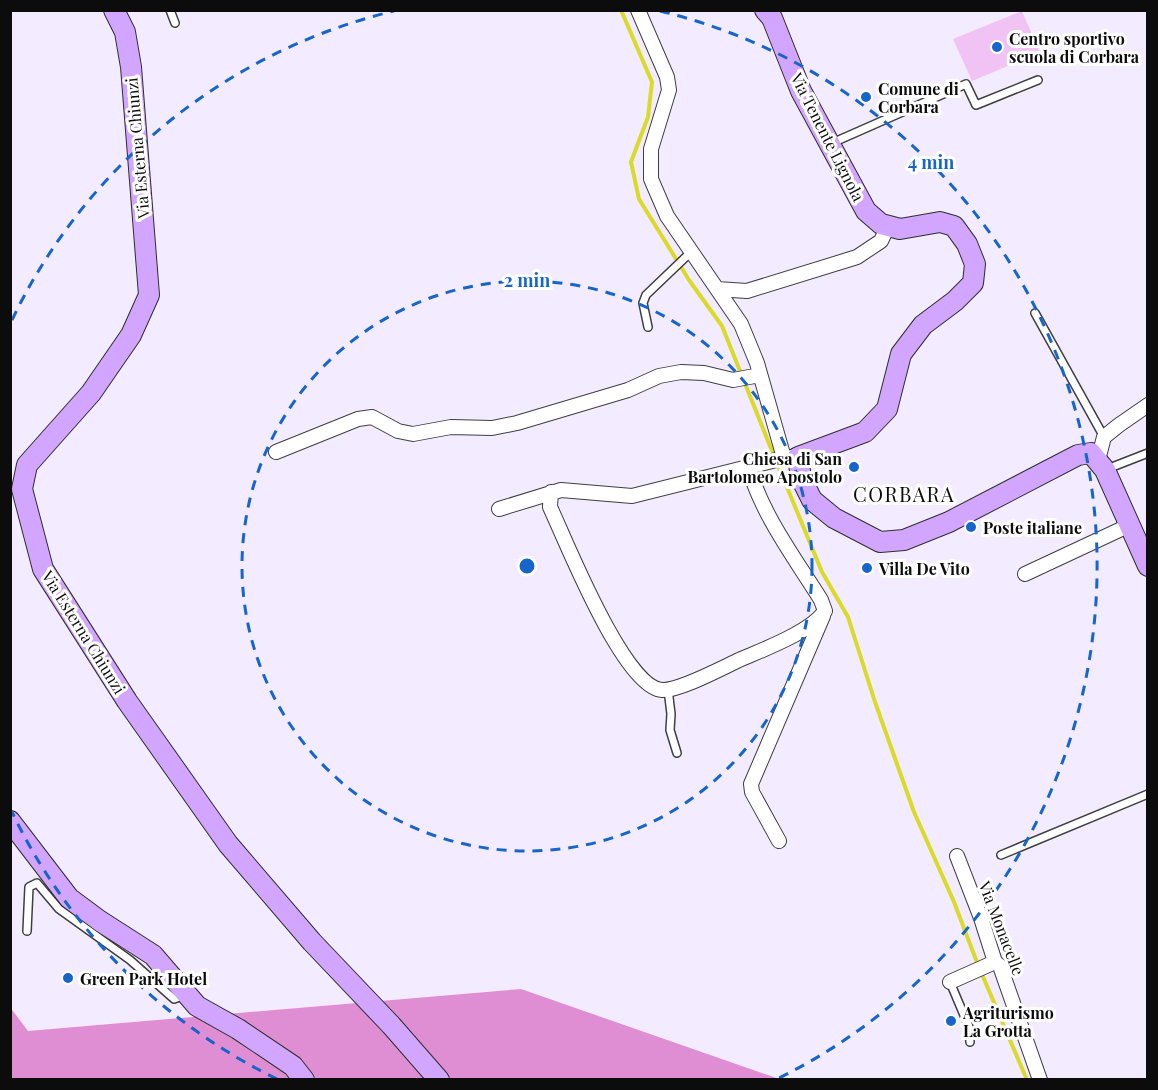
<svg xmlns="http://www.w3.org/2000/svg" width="1158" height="1090" viewBox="0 0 1158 1090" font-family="'Playfair Display',serif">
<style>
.forest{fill:#e08ed3}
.pitch{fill:#f1c3f4}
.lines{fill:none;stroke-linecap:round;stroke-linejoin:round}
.stream{stroke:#dadb29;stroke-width:4}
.service-casing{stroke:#3f3f3f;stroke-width:10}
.minor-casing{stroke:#3f3f3f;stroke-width:16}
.secondary-casing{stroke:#2e2e2e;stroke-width:22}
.service{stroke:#fff;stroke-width:7}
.minor{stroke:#fff;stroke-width:14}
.secondary{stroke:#d2a6ff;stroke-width:20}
.ring{fill:none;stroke:#1665ca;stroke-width:3;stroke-dasharray:10 8}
.poi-dot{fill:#1665ca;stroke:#fff;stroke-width:2}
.labels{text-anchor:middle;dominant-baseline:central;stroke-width:6;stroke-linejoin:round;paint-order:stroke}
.poi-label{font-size:16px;font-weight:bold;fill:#0c0c0c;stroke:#fff;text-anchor:start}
.street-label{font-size:16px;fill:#0c0c0c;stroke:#fff}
.quarter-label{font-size:20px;letter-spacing:1.5px;fill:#0c0c0c;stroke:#fff}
.centre{fill:#1665ca;stroke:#fff;stroke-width:3}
.ring-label{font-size:18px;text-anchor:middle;font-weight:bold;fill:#1665ca;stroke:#fff;stroke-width:6;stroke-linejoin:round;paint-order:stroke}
</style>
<rect width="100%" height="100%" fill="#f3ebff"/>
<path class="forest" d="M521,989L779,1079H11L10,1007L28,1031Z"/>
<path class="pitch" d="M1022,11L1041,55L1030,60L1029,57L972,81L953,39Z"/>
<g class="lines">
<path class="stream" d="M621,10L652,82L648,117L631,162L639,199L689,280L722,326L774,456
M777,463L822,572L848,617L875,702L914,812L954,902L978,965
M981,972L1027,1080"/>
<g class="service-casing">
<path id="service" d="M170,10L175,23
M832,143L966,84L976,105L1038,80
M1035,313L1104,437
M648,327L643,303L646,295L691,252
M1107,469L1148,453
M668,689L671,714L670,730L677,753
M1001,855L1148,794
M27,931L29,887L37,883L59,909L130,960L174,999L185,995
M950,982L969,1027L970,1042"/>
</g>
<g class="minor-casing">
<path id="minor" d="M638,10L667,77L669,90L651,149V179L667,216L741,324L757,363L784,458
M717,289L747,291L857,257L881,241L888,226
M276,452L358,419L372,417L398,431L413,434L451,427L492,428L517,423L628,390L659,376L681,372L704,373L733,380L760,375
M1098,460L1104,437L1119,425L1148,405
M551,492L550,507C566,541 624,688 662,690C679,691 722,668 739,660C762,650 811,632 825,611L821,600C796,560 761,513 749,468
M499,509L561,490L632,496L784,458L793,457
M1025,574L1130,525
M779,841L752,792L751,784L823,616
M957,856L981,918L995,962L1000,966L1040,1080
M950,982L995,962"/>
</g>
<g class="secondary-casing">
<path id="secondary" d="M114,10L125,32L131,67L149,295L131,335L91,393L27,465L22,489L43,569L127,701L228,844L312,942L391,1025L439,1080
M765,10L772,18L801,91L866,211L881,224L900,229L940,222L954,226L967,244L975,264L973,283L955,301L923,325L901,354L887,409L865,432L798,457L801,478L812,500L834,518L880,542L904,540L949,522L1078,455L1091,453L1105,470L1148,566
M10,821L69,898L100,921L153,955L197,1006L238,1029L293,1066L304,1080"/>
</g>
<use href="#service" class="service"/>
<use href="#minor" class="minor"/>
<use href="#secondary" class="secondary"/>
</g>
<g class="ring">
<circle cx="527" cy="566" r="285"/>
<path d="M277 1079A571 571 0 0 1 12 812M12 320A571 571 0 0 1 394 11M660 11A571 571 0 0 1 777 1079"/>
</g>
<g class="poi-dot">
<circle cx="997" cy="47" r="6"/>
<circle cx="866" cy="97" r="6"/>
<circle cx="854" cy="467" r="6"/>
<circle cx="971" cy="527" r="6"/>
<circle cx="867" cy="568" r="6"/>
<circle cx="68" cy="978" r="6"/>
<circle cx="951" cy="1021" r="6"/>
</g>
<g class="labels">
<g class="poi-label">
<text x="1009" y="38">Centro sportivo<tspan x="1009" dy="18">scuola di Corbara</tspan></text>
<text x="878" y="88">Comune di<tspan x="878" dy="18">Corbara</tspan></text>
<text x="842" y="458" text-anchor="end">Chiesa di San<tspan x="842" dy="18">Bartolomeo Apostolo</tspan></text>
<text x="983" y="527">Poste italiane</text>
<text x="879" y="568">Villa De Vito</text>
<text x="80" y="978">Green Park Hotel</text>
<text x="963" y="1012">Agriturismo<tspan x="963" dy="18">La Grotta</tspan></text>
</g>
<g class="street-label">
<text transform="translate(828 137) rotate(63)">Via Tenente Lignola</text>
<text transform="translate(137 148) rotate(-95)">Via Esterna Chiunzi</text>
<text transform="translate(84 632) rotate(58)">Via Esterna Chiunzi</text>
<text transform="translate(1002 928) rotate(69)">Via Monacelle</text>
</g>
<g class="quarter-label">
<text x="904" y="493">CORBARA</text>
</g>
</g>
<circle cx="527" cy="566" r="9" class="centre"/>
<g class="ring-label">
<text x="931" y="169">4 min</text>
<text x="527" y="287">2 min</text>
</g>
<rect width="1158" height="1090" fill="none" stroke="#0c0c0c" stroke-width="24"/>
</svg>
